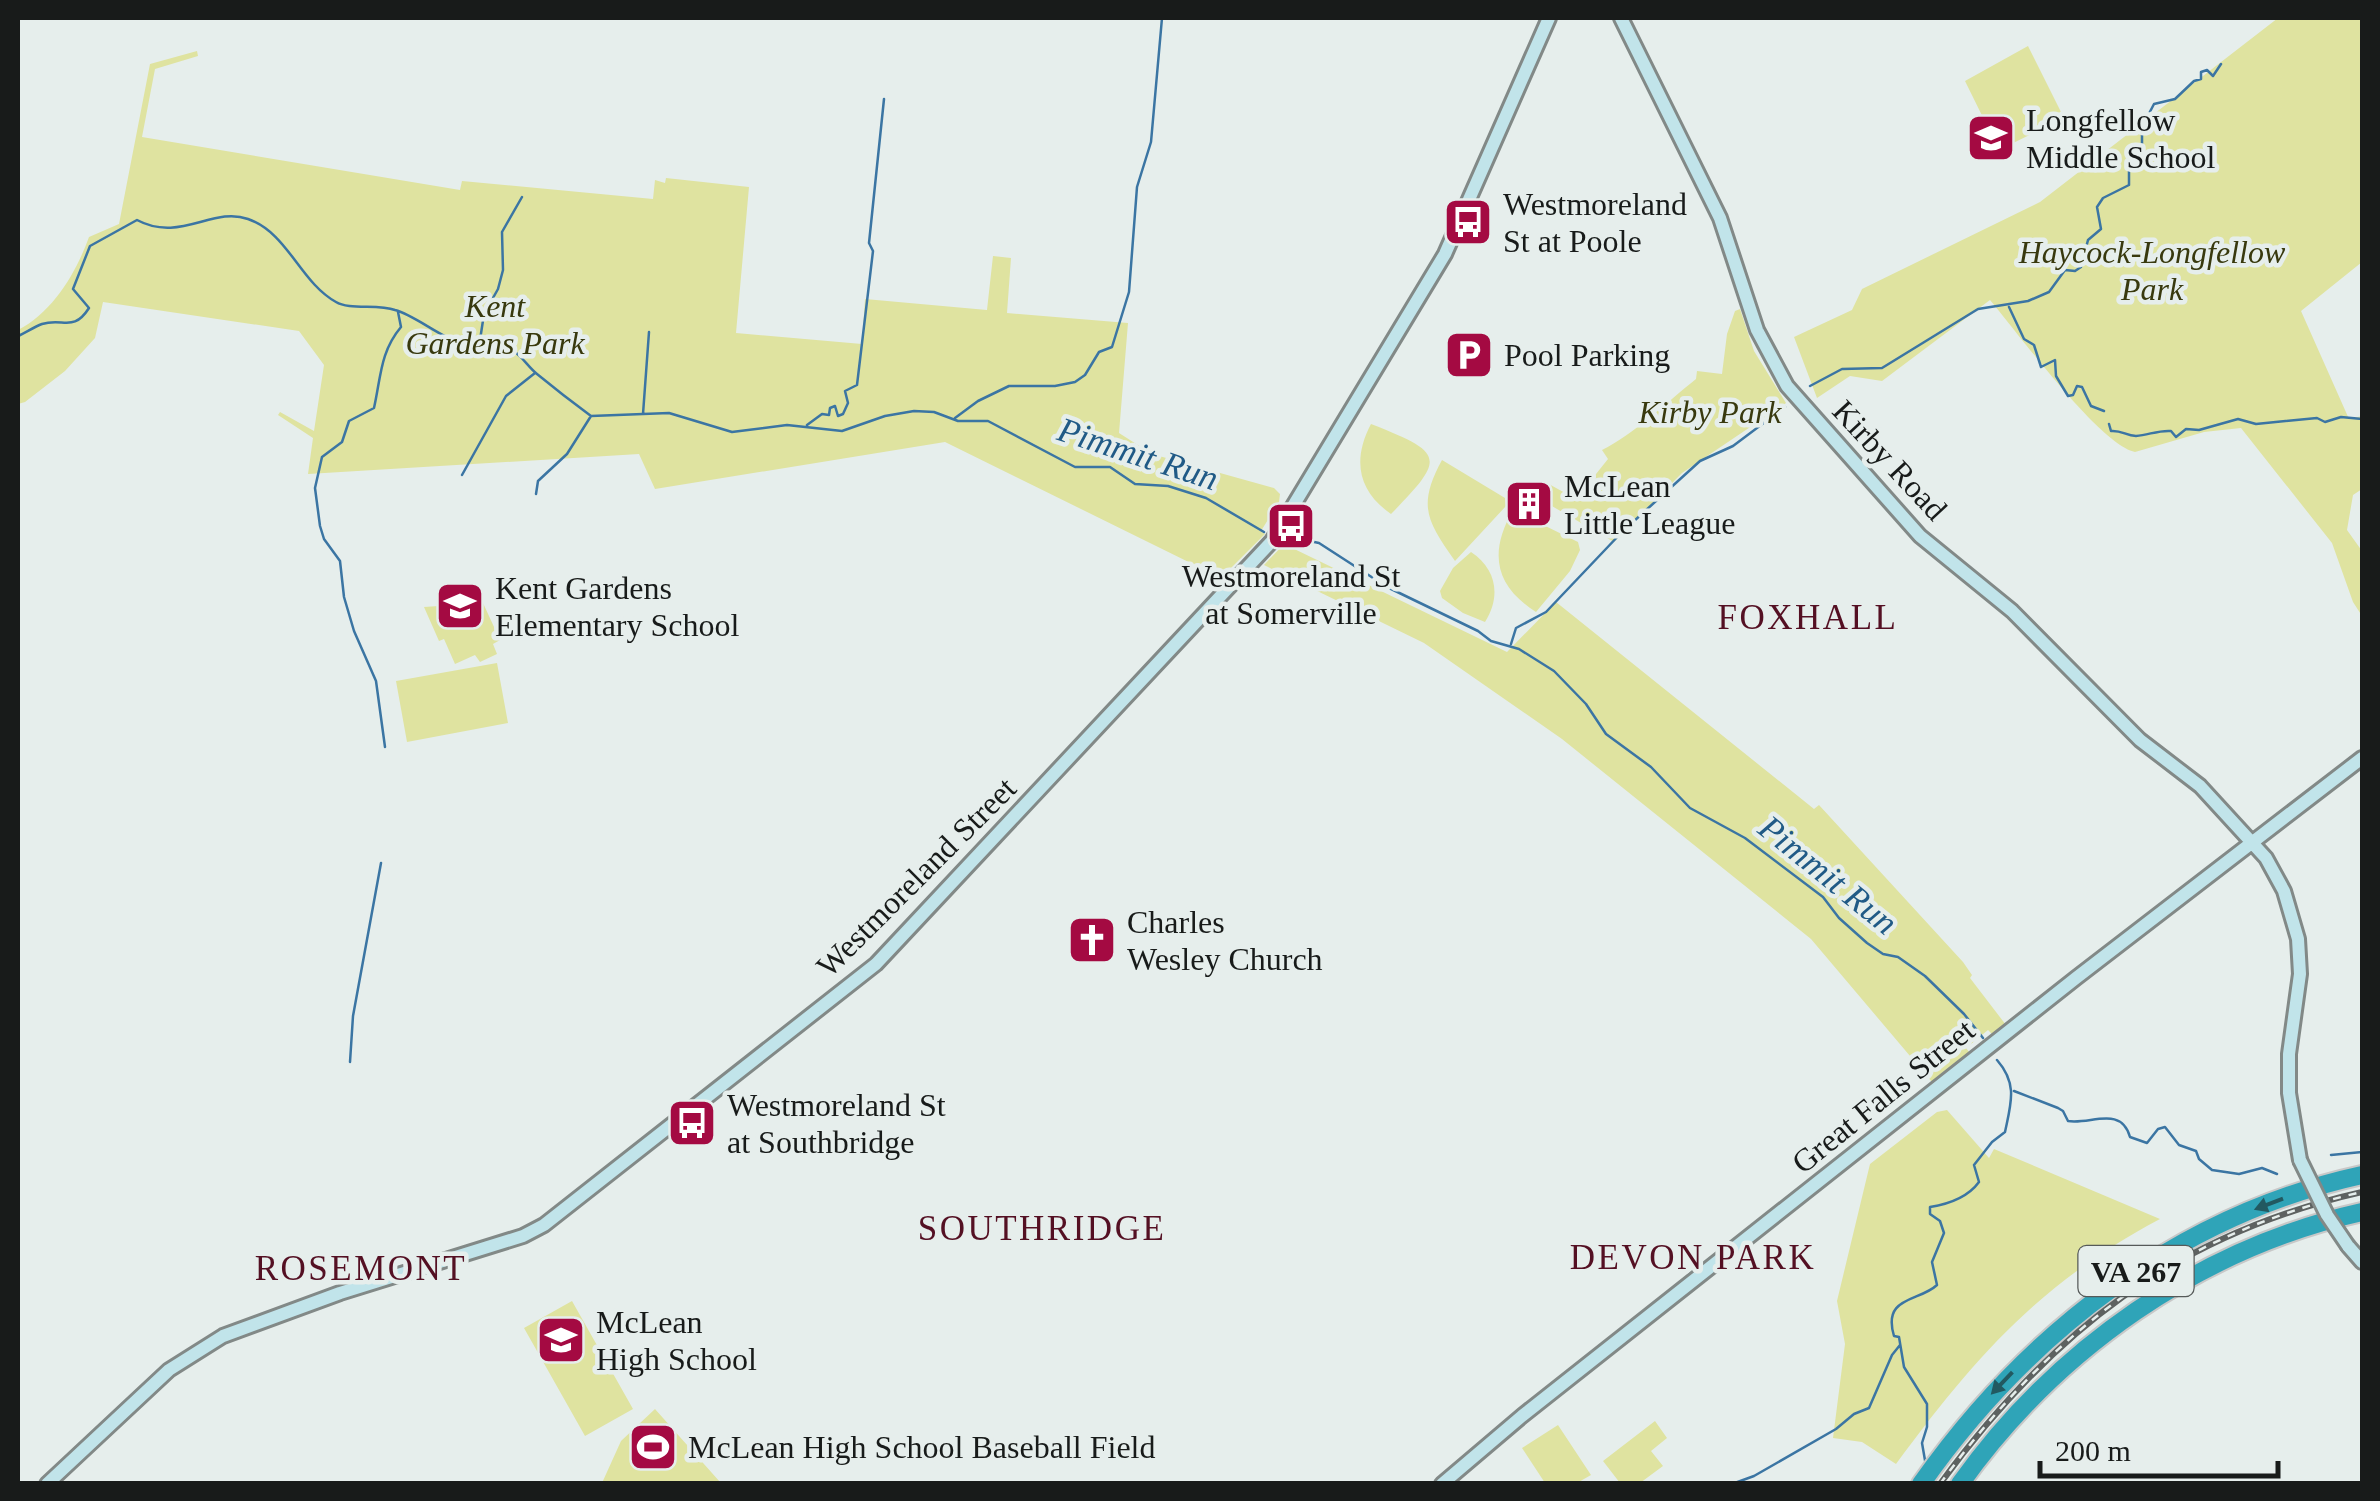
<svg xmlns="http://www.w3.org/2000/svg" width="2380" height="1501" viewBox="0 0 2380 1501" font-family="Georgia,serif">
<style>
.green{fill:#dfe3a0}
.lines{fill:none;stroke-linecap:round;stroke-linejoin:round}
.stream{stroke:#3b75a3;stroke-width:2.5}
.secondary-casing{stroke:#828987;stroke-width:18}
.highway-casing{stroke:#c8c8c8;stroke-width:22}
.secondary{stroke:#c1e4ea;stroke-width:12}
.highway{stroke:#2fa4b8;stroke-width:18}
.rail-casing{stroke:#5e6261;stroke-width:6}
.rail{stroke:#e6eeec;stroke-width:2.5;stroke-dasharray:8;stroke-linecap:butt}
.secondary-bridge-casing{stroke:#828987;stroke-width:18;stroke-linecap:butt}
.secondary-bridge{stroke:#c1e4ea;stroke-width:12}
.oneway{fill:#225961}
.labels{text-anchor:middle;dominant-baseline:central;stroke-width:9;stroke-linejoin:round;paint-order:stroke}
.shield{fill:#e6eeec;stroke:#565a59;stroke-width:2.5}
.shield-label{font-size:30px;font-weight:bold;fill:#181b1a}
.poi-label{font-size:32px;fill:#181b1a;stroke:#e6eeec;text-anchor:start}
.park-label{font-size:32px;font-style:italic;fill:#38390e;stroke:#e6eeec}
.street-label{font-size:32px;fill:#181b1a;stroke:#e6eeec}
.water-label{font-size:35px;font-style:italic;fill:#205a86;stroke:#e6eeec}
.neighbourhood-label{font-size:35px;letter-spacing:2.5px;fill:#541023;stroke:#e6eeec}
</style>
<rect width="100%" height="100%" fill="#e6eeec"/>
<path class="green" d="M2278,18H2362V262L2301,311L2349,419L2362,416V489L2353,495L2347,530L2362,551V616L2353,602L2332,543L2241,428L2204,432L2135,452C2100,445 2017,332 1990,300L1882,381L1850,376L1817,398L1794,337L1852,310L1862,289L2040,202Z
M2028,46L2064,118L1999,150L1965,81Z
M197,51L198,56L155,69L142,137L460,190L462,181L653,199L655,180L665,183L666,178L749,187L736,333L862,344L865,299L987,310L993,256L1011,258L1007,313L1128,323L1119,433L1152,454L1274,488L1280,494L1279,502L1261,531L1265,534L1221,578L945,442L655,489L639,454L308,474L313,438L278,415L280,412L314,431L324,365L299,331L103,302L95,338L65,371L25,402L18,404V330C53,312 76,273 89,237L119,224L150,64Z
M1740,309L1754,351L1786,403L1682,473L1614,542L1538,498L1547,483L1576,499L1608,459L1602,450C1633,435 1667,402 1696,379L1697,371L1722,374L1727,334L1735,311Z
M1371,424C1445,453 1446,458 1391,514C1358,491 1352,460 1371,424Z
M1442,460L1505,498L1506,506L1455,561C1427,521 1417,506 1442,460Z
M1513,510L1578,542L1580,550L1570,571L1536,612C1494,585 1489,552 1513,510Z
M1284,544L1507,652L1556,602L1814,809L1819,805L1963,962L1972,975L1970,978L2006,1025L1993,1035L1988,1030L1966,1048L1970,1053L1932,1082L1811,939L1562,739L1424,643L1264,565Z
M1471,552C1497,569 1501,597 1485,622L1463,613L1442,598L1440,591L1453,568Z
M483,603L500,640L493,644L497,654L480,662L475,655L455,664L444,639L439,641L424,607Z
M497,663L508,723L407,742L396,681Z
M1947,1110L1989,1158L1994,1149L2160,1219C2040,1283 1976,1356 1896,1464L1862,1442L1833,1438L1845,1344L1837,1301L1870,1164L1937,1112Z
M572,1301L633,1409L585,1436L524,1328Z
M655,1409L720,1482L721,1483H602L621,1441Z
M1655,1421L1667,1438L1651,1451L1663,1466L1640,1483H1620L1603,1461Z
M1558,1425L1591,1475L1577,1483H1545L1522,1448Z"/>
<g class="lines">
<path class="stream" d="M2009,307L2024,339L2034,345L2041,367L2055,360L2056,376L2068,396L2073,395L2077,386L2082,387L2091,406L2104,411
M18,336C25,333 34,327 42,324C63,317 73,333 89,308L73,289L90,246L137,220C180,243 213,206 248,219C288,233 300,282 336,302C349,310 378,304 395,310C417,316 443,340 464,343C479,346 494,342 509,348C521,354 527,366 537,374C554,388 572,402 591,416L669,413L732,432L787,425L842,431L885,416L914,411L934,412L958,421H988L1075,467H1110L1135,484L1168,486L1206,498L1264,532
M480,340L484,314L498,289L503,270L502,232L522,197
M1810,386L1842,369L1882,368L1978,309L2028,301L2049,292L2065,270L2075,271L2081,267L2088,240L2101,229L2097,207L2103,198L2129,185V162L2142,156V127L2154,104L2175,99L2194,81L2201,79V72L2207,70L2213,76L2221,64
M643,414L649,332
M955,418L978,401L1009,386H1055L1075,382L1085,375L1099,352L1112,347L1129,292L1137,187L1151,142L1162,18
M2109,424L2111,431C2122,430 2126,436 2136,436C2149,435 2158,430 2171,431L2176,437L2186,429L2199,430L2238,419L2256,424L2317,418L2325,422L2341,417L2362,419
M807,425L822,414L829,415L830,408L835,406L838,416L843,414L848,403L845,391L857,385L873,251L869,243L884,99
M462,475L506,396L535,373
M536,494L538,481L567,454L591,416
M1286,542L1300,539L1319,543L1387,587L1478,631L1491,641L1519,649L1554,671L1586,704L1606,734L1651,767L1690,808L1745,838L1823,897L1839,918L1867,943L1883,954L1898,957L1925,976L1964,1014L1983,1038
M1511,644L1516,628L1546,612L1622,532L1700,461L1733,446L1785,407
M385,747L376,681L354,631L344,597L340,561L324,539L320,526L315,488L322,457L342,442L349,421L374,408C381,377 380,352 401,327L398,312
M350,1062L353,1016L381,863
M2014,1091L2058,1108L2063,1111L2068,1121C2090,1125 2121,1105 2130,1137L2147,1143L2158,1129L2165,1127L2179,1145L2196,1151L2199,1159L2212,1170L2239,1174L2262,1168L2277,1174
M2331,1155L2362,1152
M1926,1466L1922,1443L1927,1427V1404L1904,1367L1899,1337L1894,1336C1882,1296 1919,1302 1937,1285L1932,1262L1944,1233L1940,1221L1930,1214V1207C1949,1204 1968,1197 1979,1182L1974,1165L1992,1142L2005,1132C2011,1103 2018,1084 1997,1060
M1732,1484L1754,1476L1836,1429L1854,1414L1869,1408L1892,1355L1900,1345"/>
<g class="secondary-casing">
<path id="secondary" d="M1621,18L1720,218L1757,330L1787,386L1920,536L2012,611L2140,740L2200,786L2266,858L2284,891L2298,939L2300,974L2289,1054V1093L2300,1160
M2348,1246L2362,1262
M47,1484L169,1370L223,1336L340,1293L523,1236L544,1225L876,964L1272,541L1445,254L1549,18
M1442,1484L1522,1416L2076,978L2362,758"/>
</g>
<g class="highway-casing">
<path id="highway" d="M1921,1484C2028,1332 2179,1215 2362,1175
M1960,1484C2056,1349 2200,1248 2362,1212"/>
</g>
<use href="#secondary" class="secondary"/>
<use href="#highway" class="highway"/>
<g class="rail-casing">
<path id="rail" d="M1940,1484C2051,1332 2176,1234 2362,1192"/>
</g>
<use href="#rail" class="rail"/>
<g class="secondary-bridge-casing">
<path id="secondary-bridge" d="M2300,1160L2327,1215L2348,1246"/>
</g>
<use href="#secondary-bridge" class="secondary-bridge"/>
</g>
<defs><path id="oneway-solid" d="M-6-.8H1V-3.2L6.5 0L1 3.2V.8H-6Z" transform="scale(2.5)"/></defs>
<g class="oneway">
<use href="#oneway-solid" transform="translate(2269 1204) rotate(159)"/>
<use href="#oneway-solid" transform="translate(2002 1383) rotate(134)"/>
</g>
<defs>
<g id="school-square" transform="scale(2.5)"><rect x="-9" y="-9" width="18" height="18" rx="4" fill="#a40a42" stroke="#e6eeec"/><path d="M0-5L7-2L0 1L-7-2ZM-4 1L0 2.5L4 1V4Q0 6-4 4Z" fill="#fff"/></g>
<g id="bus-square" transform="scale(2.5)"><rect x="-9" y="-9" width="18" height="18" rx="4" fill="#a40a42" stroke="#e6eeec"/><path d="M-5-6H5V4H4V6H2V4H-2V6H-4V4H-5ZM-3.5-4V0h7V-4ZM-3.5 1.2v1.5H-2V1.2ZM2 1.2v1.5H3.5V1.2Z" fill="#fff"/></g>
<g id="parking-square" transform="scale(2.5)"><rect x="-9" y="-9" width="18" height="18" rx="4" fill="#a40a42" stroke="#e6eeec"/><path d="M-3.5-5.5H1a3.5 3.5 0 0 1 0 7H-1V5.5H-3.5ZM-1-3.4V-.6H.8a1.4 1.4 0 0 0 0-2.8Z" fill="#fff"/></g>
<g id="building-square" transform="scale(2.5)"><rect x="-9" y="-9" width="18" height="18" rx="4" fill="#a40a42" stroke="#e6eeec"/><path d="M-4-6H4V6H1V3H-1V6H-4ZM-2.5-4.3h1.7v1.8h-1.7ZM.8-4.3h1.7v1.8H.8ZM-2.5-1h1.7V.8h-1.7ZM.8-1h1.7V.8H.8Z" fill="#fff"/></g>
<g id="church-square" transform="scale(2.5)"><rect x="-9" y="-9" width="18" height="18" rx="4" fill="#a40a42" stroke="#e6eeec"/><path d="M-1.2-6h2.4v3.5h3.3v2.4h-3.3V6h-2.4V-.1h-3.3v-2.4h3.3Z" fill="#fff"/></g>
<g id="stadium-square" transform="scale(2.5)"><rect x="-9" y="-9" width="18" height="18" rx="4" fill="#a40a42" stroke="#e6eeec"/><path d="M0-5a6.5 5 0 1 0 0 10a6.5 5 0 1 0 0-10ZM-3.5-1.8h7v3.6h-7Z" fill="#fff"/></g>
</defs>
<g fill-rule="evenodd">
<use href="#school-square" x="1991" y="138"/>
<use href="#bus-square" x="1468" y="222"/>
<use href="#parking-square" x="1469" y="355"/>
<use href="#building-square" x="1529" y="504"/>
<use href="#bus-square" x="1291" y="526"/>
<use href="#school-square" x="460" y="606"/>
<use href="#church-square" x="1092" y="940"/>
<use href="#bus-square" x="692" y="1123"/>
<use href="#school-square" x="561" y="1340"/>
<use href="#stadium-square" x="653" y="1447"/>
</g>
<g class="labels">
<rect class="shield" x="2078.5" y="1246" width="115" height="50" rx="8"/>
<g class="shield-label">
<text x="2136" y="1271">VA 267</text>
</g>
<g class="poi-label">
<text x="2026" y="120">Longfellow<tspan x="2026" dy="37">Middle School</tspan></text>
<text x="1503" y="204">Westmoreland<tspan x="1503" dy="37">St at Poole</tspan></text>
<text x="1504" y="355">Pool Parking</text>
<text x="1564" y="486">McLean<tspan x="1564" dy="37">Little League</tspan></text>
<text x="1291" y="576" text-anchor="middle">Westmoreland St<tspan x="1291" dy="37">at Somerville</tspan></text>
<text x="495" y="588">Kent Gardens<tspan x="495" dy="37">Elementary School</tspan></text>
<text x="1127" y="922">Charles<tspan x="1127" dy="37">Wesley Church</tspan></text>
<text x="727" y="1105">Westmoreland St<tspan x="727" dy="37">at Southbridge</tspan></text>
<text x="596" y="1322">McLean<tspan x="596" dy="37">High School</tspan></text>
<text x="688" y="1447">McLean High School Baseball Field</text>
</g>
<g class="park-label">
<text x="2152" y="252">Haycock-Longfellow<tspan x="2152" dy="37">Park</tspan></text>
<text x="495" y="306">Kent<tspan x="495" dy="37">Gardens Park</tspan></text>
<text x="1710" y="412">Kirby Park</text>
</g>
<g class="street-label">
<text transform="translate(1890 460) rotate(47)">Kirby Road</text>
<text transform="translate(916 877) rotate(-45)">Westmoreland Street</text>
<text transform="translate(1883 1096) rotate(-39)">Great Falls Street</text>
</g>
<g class="water-label">
<text transform="translate(1138 454) rotate(18)">Pimmit Run</text>
<text transform="translate(1828 875) rotate(39)">Pimmit Run</text>
</g>
<g class="neighbourhood-label">
<text x="1808" y="617">FOXHALL</text>
<text x="1042" y="1228">SOUTHRIDGE</text>
<text x="1693" y="1257">DEVON PARK</text>
<text x="361" y="1268">ROSEMONT</text>
</g>
</g>
<rect width="2380" height="1501" fill="none" stroke="#181b1a" stroke-width="40"/>
<path d="M2040 1461v15h238v-15" fill="none" stroke="#181b1a" stroke-width="5"/>
<text x="2055" y="1461" font-size="30" fill="#181b1a" stroke="#e6eeec" stroke-width="8" paint-order="stroke">200 m</text>
</svg>
